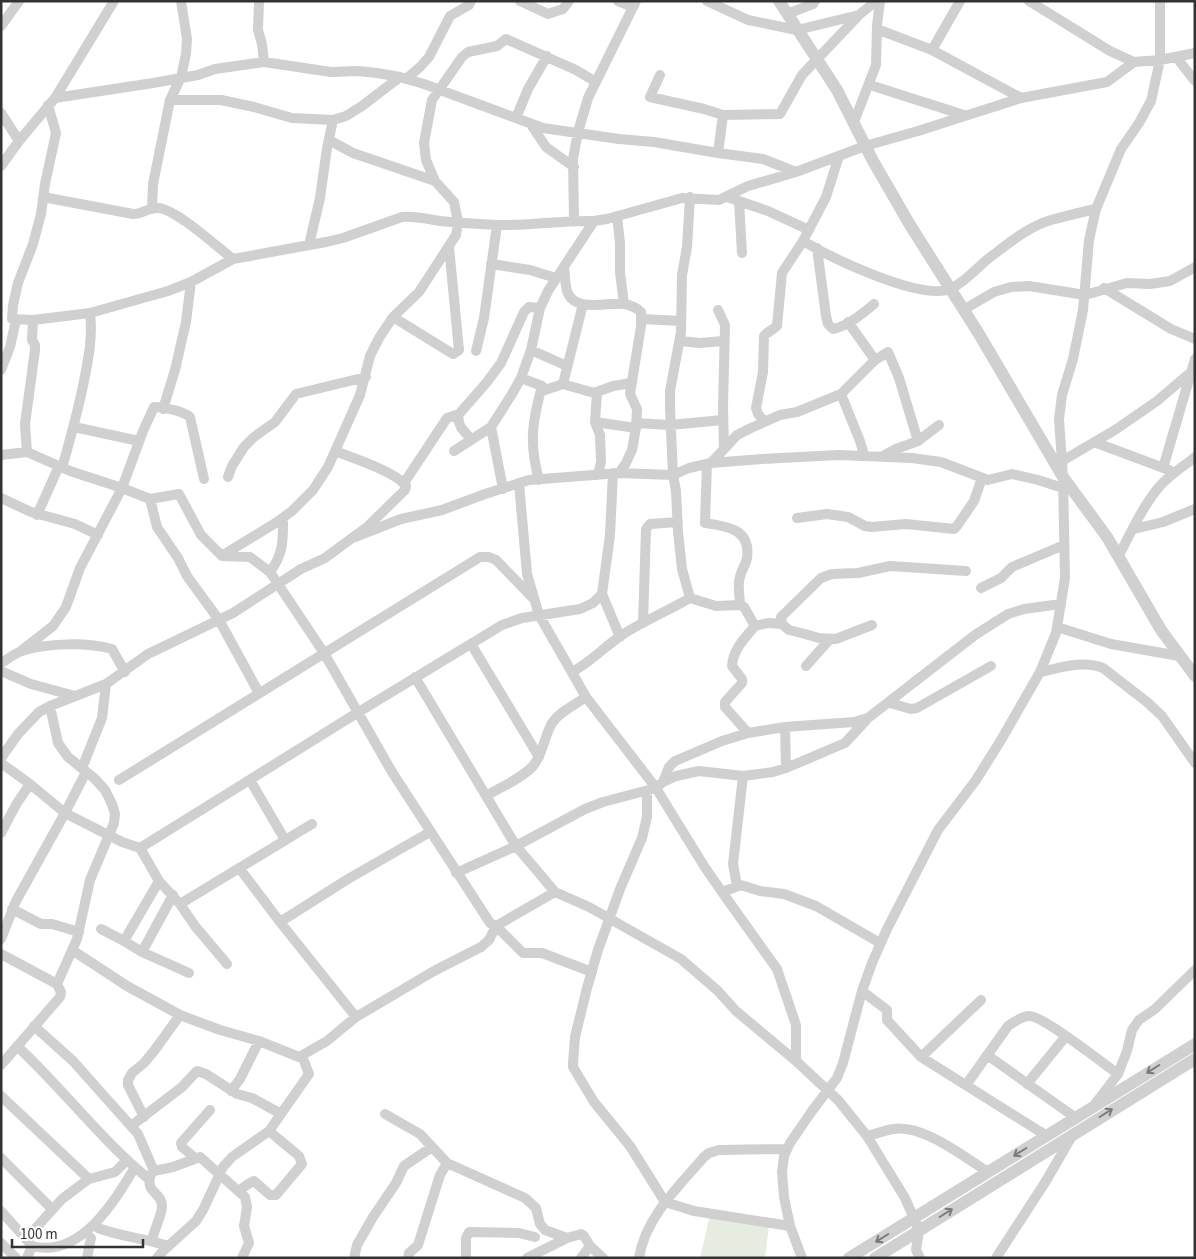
<svg xmlns="http://www.w3.org/2000/svg" width="1196" height="1259" viewBox="0 0 1196 1259" font-family="'Source Sans 3',sans-serif">
<style>
.green{fill:#e6ecdf}
.lines{fill:none;stroke-linecap:round;stroke-linejoin:round}
.minor{stroke:#d0d0d0;stroke-width:10}
.tertiary{stroke:#d0d0d0;stroke-width:12}
.oneway{stroke:#7a7a7a}
</style>
<rect width="100%" height="100%" fill="#fff"/>
<path class="green" d="M710,1215L769,1225L765,1258H700Z"/>
<g class="lines">
<path class="minor" d="M259,1L258,30L262,44L264,62
M520,1L548,14L563,9L569,1
M618,1L633,7
M707,1L748,20L797,30L859,15
M1029,1L1110,51L1134,62
M787,14L813,4L815,1
M1,26L19,1
M877,29L932,50L1021,98
M932,50L960,1
M1176,57L1195,81
M660,75L650,97L704,109L723,115L780,114L802,75L859,15L876,1
M406,79L420,67L429,57L450,16L469,5L471,1
M870,85L964,115
M55,98L153,83L198,75L215,69L264,62L331,72L358,71L377,73L400,77L424,84L543,128L619,139L654,142L718,153L763,159L796,172
M170,100H221L254,107L292,118L333,120L346,116L362,106L400,77
M48,105L56,133L45,184L41,214L33,244L18,283L13,305L12,319L33,320L90,313L168,291L191,282L233,259L326,242L343,238L402,217C415,216 427,219 440,221C459,223 478,224 498,225C530,226 561,220 594,221
M1,113L19,141
M516,118L528,89L547,56
M854,122L876,65L877,25L880,1
M530,123L546,147L574,167
M329,140L353,153L435,181
M718,153L723,115
M1,166L19,141L55,98L114,1
M43,197L133,214C142,214 149,207 159,208C177,210 217,247 233,259
M690,197L687,247L682,275L681,332L670,391V408L673,475L676,491L678,532L682,569L690,598
M727,197L768,211L809,230
M739,201L742,253
M152,208L153,184L170,100L181,77L186,54L187,39L181,1
M617,216L620,243V272L624,304
M574,220L573,159L578,132L588,98L636,1
M803,241C830,257 923,303 952,288C967,281 979,265 993,255C1010,242 1030,226 1051,220C1066,216 1081,212 1096,209
M309,245L320,198L327,148L333,120
M817,248L826,316L828,324L833,329C848,326 862,314 874,304
M491,264L530,270L556,278
M564,268C565,275 565,284 567,291C574,313 607,302 624,304C630,305 637,308 641,312V326L630,394L637,409L636,428L632,450L626,463L619,473
M1104,288L1171,329L1195,339
M718,310L725,325L723,407L724,448
M963,310L994,292L1011,287L1029,286L1085,295L1127,283L1150,284L1170,281L1195,267
M393,317L453,354L459,350L449,247
M642,319L681,321
M848,322L875,360
M680,341L700,343L723,341
M531,350L567,366
M476,351L484,318L497,225
M1,370L10,347L16,320
M521,378L542,386L545,390L563,384L594,393L613,386L631,383
M563,384L583,304
M597,393L595,422L600,435L601,462L598,475
M841,394L860,441L864,455
M163,409L175,370L186,322L191,282
M764,421L758,414L756,408L763,372L764,336C768,331 773,330 777,326L782,273L803,241L826,197L839,156
M595,422L636,428
M636,423L670,425L723,420
M74,427L139,441
M491,427L503,489
M471,439C465,432 456,425 459,414L487,382L501,363L524,312L529,307L540,308
M1094,442L1169,470
M454,451L491,427L512,394L521,378L531,350L540,308L548,291L594,221L607,219L682,198L719,200L748,186L796,172L865,146L918,131L1021,98L1107,82L1134,62L1160,60L1195,53
M27,452L25,424L35,350V345L32,340L33,320
M1,455L27,452L70,471L122,488L150,499L179,494L201,535L222,556L250,557L270,572L324,653L392,772L490,923L496,926L523,953H542L592,972
M883,456L896,449L918,441L939,425
M1062,461L1115,430L1157,401L1191,372
M711,463L737,435L751,428L780,415L797,412L841,394L875,360L888,352L899,378L918,441
M707,464L705,523C727,526 751,529 747,558C746,565 741,570 740,577C737,585 740,596 740,605
M62,468C70,440 77,414 83,386C88,361 93,338 90,313
M1163,468L1195,359
M228,477L232,466L244,447L254,437L275,422L296,394L366,377
M539,480C529,443 532,422 542,386
M404,483L447,418L459,414
M519,483L527,574L539,615L586,697L656,788L704,866L722,892L741,885L760,891L784,894L816,906L880,943
M1,498L31,512L75,524L98,535
M150,499L157,527L178,558L187,576L219,620L259,693
M37,515L59,466
M797,518L827,514L848,517L865,526L872,527L906,524L954,529L957,526L974,501L982,478
M1134,529L1163,522L1195,509
M355,537L401,519L442,510L485,494L529,480L619,473L673,475L689,468L711,463L762,459L838,455L912,458L941,462L988,480L1012,474L1038,480L1063,488
M223,555L277,522L292,511L313,490L328,467L360,395L370,356L379,338L393,317L419,292L456,235L458,222L454,202L435,181L426,160L424,143L432,100L462,57L468,52L497,46L506,39L576,70L596,82
M1119,555C1131,533 1142,507 1159,487C1169,475 1183,467 1195,457
M270,572C284,553 283,540 283,518
M981,588L1001,578L1012,567L1064,545
M602,594L620,637
M643,623L646,529L650,524L678,522
M782,624L781,617L821,578L832,574L858,573L890,566L966,571
M1057,627L1111,644L1179,656
M471,644L539,757
M21,651L53,626L66,607L80,568L122,488L143,431L154,407C162,407 184,411 190,417L204,479
M1,663C8,659 15,653 22,651C47,643 87,642 112,649L125,672
M806,666L830,639
M1,671L31,684L75,696
M572,672C591,662 604,647 622,635C643,621 668,611 690,598L716,606L740,605L744,607L755,626L768,623L782,624L789,630L805,634L819,638L836,639L872,625
M1040,672C1060,668 1082,660 1103,668L1147,702L1162,716L1195,763
M415,677L516,846L555,892L589,907L681,959L718,991L736,1011L796,1061L838,1100L867,1136L905,1198L919,1230L916,1250L920,1258
M890,703L911,709L917,708L991,666
M785,727L786,768
M748,733L725,707V702L742,683V679L732,666C733,649 745,638 755,626
M1,758L18,734L39,712L50,706L106,684L148,654L233,613L301,569L325,558L367,527L405,490L406,486C396,472 353,458 335,451
M1,763L30,784L65,813L122,842L140,848L159,881L180,904L195,926L227,964
M82,768L102,718L106,684
M119,780L480,557H489L496,560L533,598
M250,780L285,840
M663,782L669,767L675,761L722,741L748,733L785,727L854,722L868,718L975,635L1008,614L1024,609L1061,604
M647,791V817L642,838L620,889L598,950L587,988L575,1037L573,1063V1067L594,1102L630,1146L665,1202L694,1211L790,1226
M486,796C501,787 521,779 533,766C543,754 544,737 552,723C560,711 575,705 586,697
M1,833L17,803L30,784
M140,848L357,713L502,625L522,618L580,609L593,603L602,594L610,535L613,473
M240,869L280,922L356,1017
M456,873L516,846L585,809L603,802L656,788L663,782L676,776L699,771L743,776
M737,886L733,864L743,776L773,772L786,768L845,743L868,718
M722,892L777,969L796,1025V1061
M180,904L312,824
M12,909L41,924H52L79,932
M280,922L348,879L430,832
M101,929L124,941L159,881
M1,939L16,901L65,813L86,772
M124,941L142,952L189,973
M72,950L127,986L180,1015L220,1030L259,1041L299,1057L327,1041L356,1017L434,971L481,947L489,940L496,926L555,892
M142,952L173,895
M1,954L57,984
M862,991L887,1010V1020L921,1057L981,1000
M34,1026L73,1061L138,1134L154,1171L173,1167L200,1157L245,1197L247,1207L244,1226L249,1243L242,1258
M17,1046C63,1089 101,1140 149,1179
M987,1055L1076,1118
M921,1057L1047,1136
M1,1065L60,997L61,992L57,984L77,939L90,880L114,823L115,814L112,804L105,790L94,778L68,757L58,743L50,706
M1027,1084L1066,1036
M966,1085L1008,1026C1014,1022 1022,1016 1029,1016C1042,1015 1104,1064 1118,1074
M231,1091L240,1079L259,1041
M1,1096L89,1179
M1095,1104L1118,1074L1127,1051L1132,1030L1139,1020L1155,1009L1195,970
M385,1114L420,1134L447,1163L525,1198L536,1208L540,1224L545,1230L567,1238
M144,1117L128,1085V1080L132,1073L144,1063L154,1051L180,1015
M131,1126L182,1087L197,1071L206,1074L237,1094L252,1098L281,1114
M867,1136C876,1134 885,1130 893,1129C923,1124 964,1157 988,1172
M1,1158L52,1209
M195,1158L182,1147L181,1143L210,1110
M151,1174C144,1193 162,1192 162,1206C162,1215 154,1230 152,1240
M239,1191L248,1184L254,1181L270,1195H276L302,1164L299,1156L269,1131
M1,1211L26,1239
M98,1228C121,1237 145,1238 168,1246
M1,1243L16,1258
M32,1246C81,1259 116,1199 135,1167
M27,1258L32,1246L26,1239L62,1199L82,1184L89,1179L115,1172L126,1161
M87,1258L91,1238
M157,1258L163,1251L196,1221L203,1210L223,1167L232,1157L269,1131L309,1074L302,1056
M354,1258L357,1245L373,1217L396,1183L404,1166L432,1147
M408,1258L409,1253L418,1245L440,1175L447,1163
M466,1258V1238L469,1232L519,1233L535,1237
M527,1258L567,1238L581,1234L584,1236L590,1246L603,1258
M581,1258L590,1246
M639,1258C645,1218 679,1186 704,1157L709,1153L719,1150L787,1149
M802,1258L790,1226L784,1197L782,1172L784,1156L790,1143L812,1111L837,1078L843,1063L862,991L872,963L887,929L938,830L976,780L1001,740L1040,672L1056,633L1065,578L1063,477L1059,419L1062,395L1073,359L1083,310L1089,240L1096,209L1121,149L1139,123L1151,101L1160,60V1
M996,1258L1046,1181L1072,1136"/>
<path class="tertiary" d="M779,1L837,90L873,161L910,225L979,334L1063,477L1107,537L1161,630L1195,676
M849,1258L1195,1044
M875,1258L1195,1059"/>
</g>
<defs><path id="oneway-shaft" d="M-6 0H5M1.5-3L5.5 0L1.5 3" fill="none" stroke-width="1.6" stroke-linecap="round" stroke-linejoin="round" transform="scale(1.25)"/></defs>
<g class="oneway">
<use href="#oneway-shaft" transform="translate(1153 1069) rotate(148)"/>
<use href="#oneway-shaft" transform="translate(1106 1113) rotate(-32)"/>
<use href="#oneway-shaft" transform="translate(1020 1152) rotate(148)"/>
<use href="#oneway-shaft" transform="translate(946 1213) rotate(-32)"/>
<use href="#oneway-shaft" transform="translate(882 1238) rotate(148)"/>
</g>
<rect width="1196" height="1259" fill="none" stroke="#333333" stroke-width="5"/>
<path d="M12 1239v8h131v-8" fill="none" stroke="#333333" stroke-width="2.5"/>
<text x="20" y="1239" font-size="15" fill="#333333" stroke="#ffffff" stroke-width="4" paint-order="stroke">100 m</text>
</svg>
